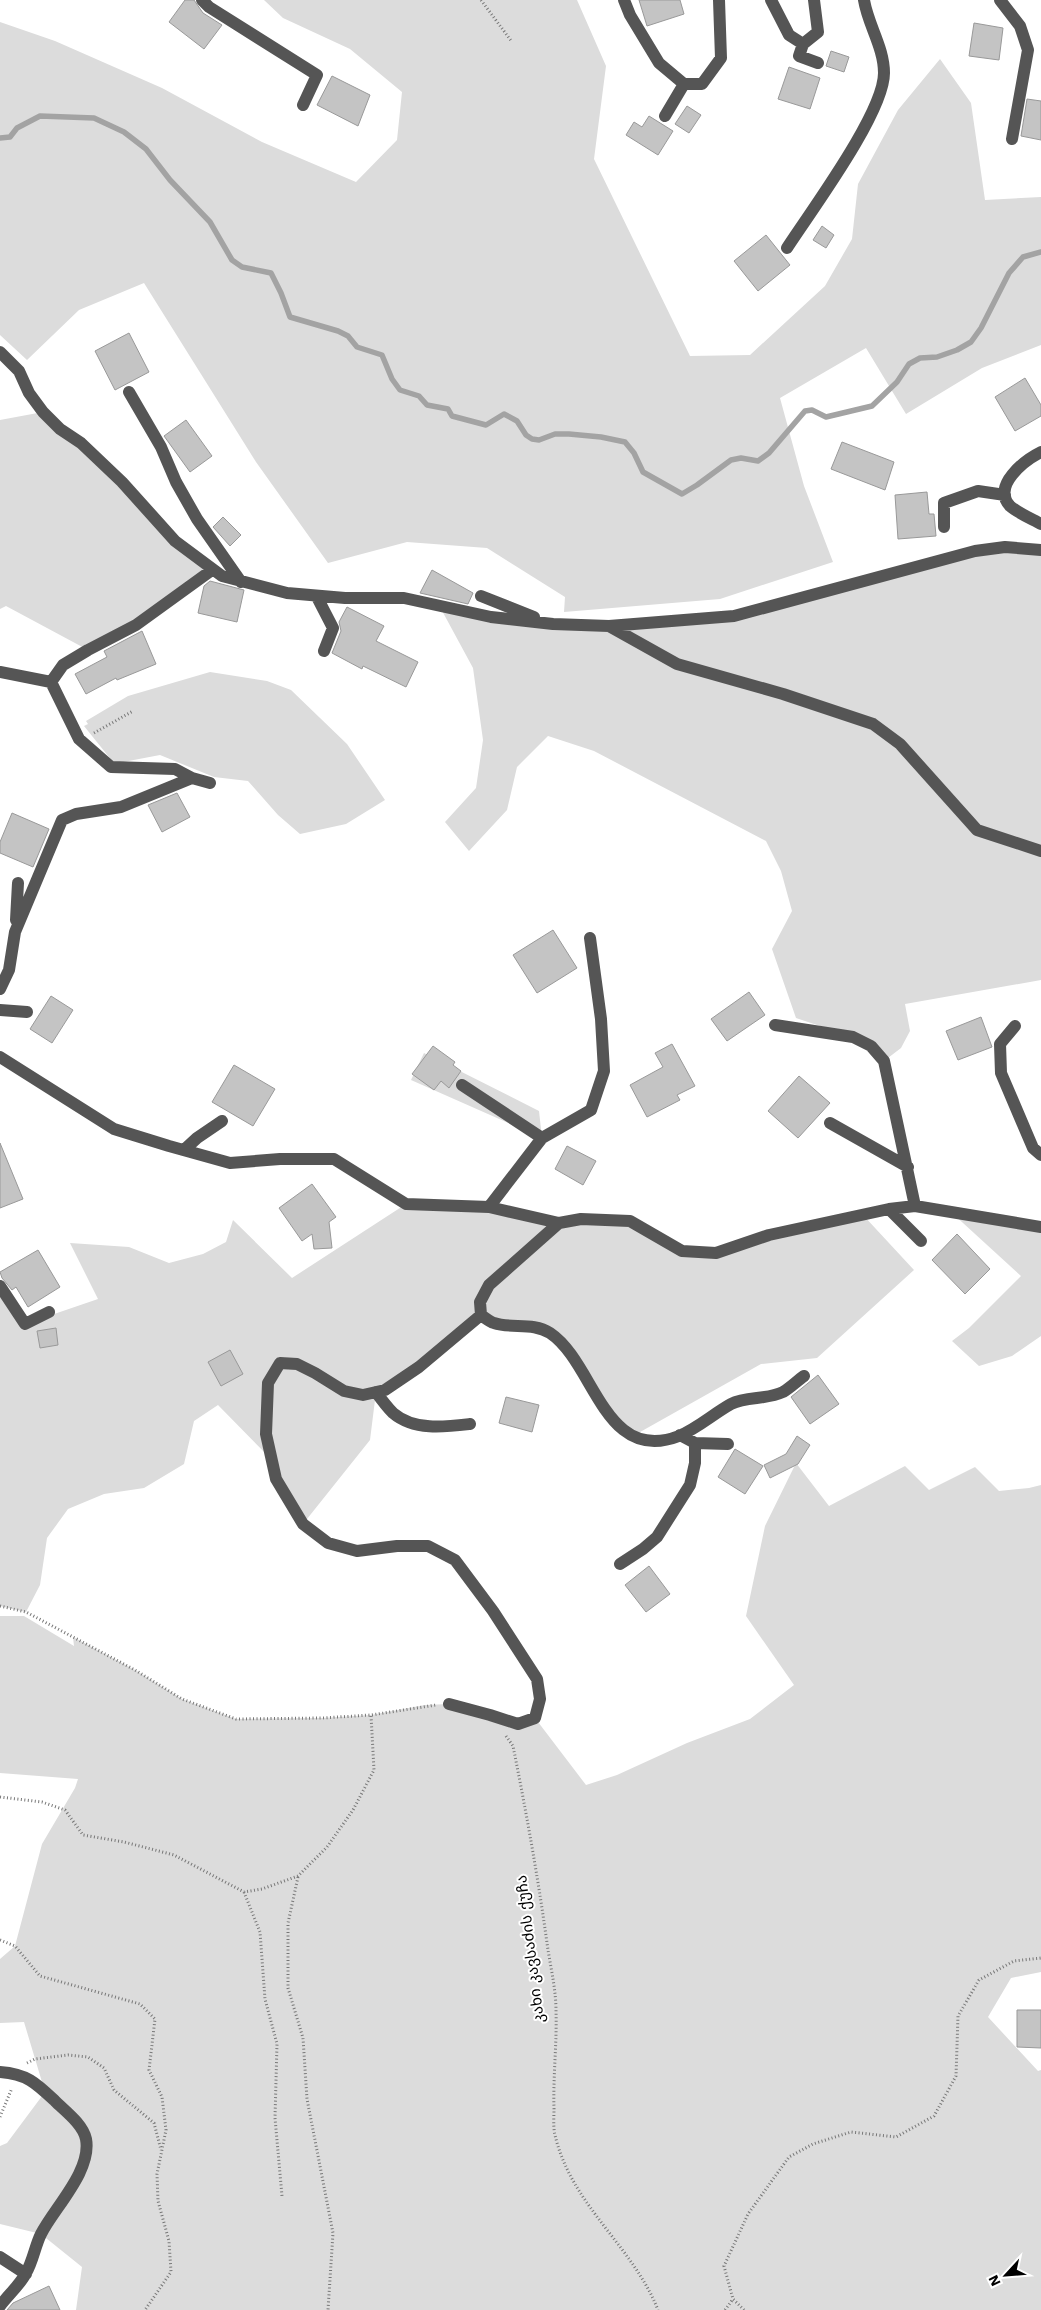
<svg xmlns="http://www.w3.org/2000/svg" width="1041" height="2310" viewBox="0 0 1041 2310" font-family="'Work Sans','Noto Sans Georgian',sans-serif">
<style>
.green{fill:#dcdcdc}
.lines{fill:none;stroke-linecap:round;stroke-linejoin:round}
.stream{stroke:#a3a3a3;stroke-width:5.5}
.building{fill:#c4c4c4;stroke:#999}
.path{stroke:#777;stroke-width:3;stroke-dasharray:1 2.5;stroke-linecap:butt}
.minor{stroke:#555;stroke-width:12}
.labels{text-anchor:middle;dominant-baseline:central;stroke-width:4;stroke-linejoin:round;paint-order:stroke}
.street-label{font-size:15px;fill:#000;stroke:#fff}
</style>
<rect width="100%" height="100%" fill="#fff"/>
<path class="green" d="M264,0H577L606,66L594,159L690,356L750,355L825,286L852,239L858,184L898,110L940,59L971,103L985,200L1041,197V345L982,368L906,414L866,348L780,398L804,486L833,562L720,599L564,612L565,597L487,548L407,542L328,563L256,462L144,283L79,310L27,360L0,335V22L55,41L162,88L262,142L356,182L397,140L402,92L350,49L283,18Z
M43,412L212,570L88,650L6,606L0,609V420Z
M1041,550V980L905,1004L910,1031L901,1048L884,1061L853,1037L796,1018L772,949L792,911L781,871L766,841L594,751L548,736L517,767L507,810L469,851L445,822L476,788L483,740L473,668L440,607L553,624L733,616L975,551Z
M210,672L267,681L291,690L347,744L385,800L346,824L300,834L278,815L248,781L214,777L160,755L118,763L113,762L84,726L88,724L86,721L128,696Z
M424,1053L539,1111L542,1138L411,1080Z
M406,1204L489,1207L559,1223L630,1221L682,1251L716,1253L863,1215L914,1270L817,1358L761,1364L633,1436L549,1332L481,1316L376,1392L370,1440L303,1524L269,1457L218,1405L194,1421L184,1464L144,1488L104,1494L68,1509L47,1538L40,1585L26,1612L0,1606V1286L25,1324L98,1299L70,1243L129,1247L169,1263L203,1254L226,1242L233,1220L292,1278Z
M951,1212L1041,1227V1336L1012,1356L979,1366L952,1341L969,1328L1021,1276Z
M796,1463L829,1506L905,1466L929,1490L975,1467L999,1491L1029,1488L1041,1485V1972L1011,1978L988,2017L1038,2071L1041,2070V2310H76L82,2267L41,2234L0,2224V2146L7,2143L45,2092L24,2022L0,2023V1959L15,1946L42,1844L75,1788L78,1779L0,1773V1616H24L74,1646L73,1637L135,1670L182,1699L236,1719L322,1718L371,1715L425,1705L449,1704L518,1724L535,1718L586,1785L617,1775L687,1743L750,1719L794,1685L746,1616L765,1526Z"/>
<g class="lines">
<path class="stream" d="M0,138L10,137L17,128L40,116L94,118L124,132L146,149L170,180L210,222L232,260L242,267L271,273L281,293L290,317L338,331L348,336L357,347L382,355L392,379L400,390L419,396L427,405L448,409L452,416L486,425L504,414L517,421L526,435L532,439L539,440L555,434H569L601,437L625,442L634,453L643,472L682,494L697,485L731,460L741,458L758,461L769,453L805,411L812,410L826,417L872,406L897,382L909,364L920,358L937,357L957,350L971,342L981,328L1009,273L1023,257L1041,252"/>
</g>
<path class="building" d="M185,0H194L203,13L222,25L204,49L169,22Z
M639,0H680L684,14L647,26Z
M974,23L1003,28L999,60L969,56Z
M831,51L849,57L844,72L826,66Z
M789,67L820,78L810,109L778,99Z
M332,76L370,95L358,126L317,105Z
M1027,99L1041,101V140L1021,136Z
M687,106L701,115L689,133L675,124Z
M649,116L673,131L658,155L626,135L634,122L642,127Z
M822,226L834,235L826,248L813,240Z
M766,235L790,265L758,291L734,261Z
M129,333L149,372L115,390L95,351Z
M1025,378L1041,405V416L1015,431L995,397Z
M186,420L212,456L190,472L164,436Z
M842,442L894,462L885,490L831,469Z
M927,492L929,514H934L936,536L898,539L895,495Z
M223,517L241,535L230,546L213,527Z
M432,570L473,593L468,604L420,593Z
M210,581L244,590L237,622L198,613L204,586Z
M347,607L384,626L376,641L418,662L406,687L363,666L362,669L332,653L341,631L339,622Z
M142,631L156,664L117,680L116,678L86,694L75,674L107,657L104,651Z
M177,793L190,817L162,832L148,805Z
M12,813L49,829L33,867L0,853V842Z
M553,930L577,968L537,993L513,955Z
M749,992L765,1015L727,1041L711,1019Z
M51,996L73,1010L52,1043L30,1029Z
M981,1017L992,1047L958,1060L946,1031Z
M672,1044L695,1086L677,1095L680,1100L647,1117L630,1085L663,1067L655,1053Z
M433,1046L455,1062L453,1065L461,1071L449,1088L441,1081L434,1090L412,1074Z
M234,1065L275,1089L253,1126L212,1102Z
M799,1076L830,1103L798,1138L768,1111Z
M0,1143L23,1199L0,1208Z
M567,1146L596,1161L583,1185L555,1169Z
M312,1184L336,1217L329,1222L332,1248L314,1249L312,1234L302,1241L279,1208Z
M957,1234L990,1269L965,1294L932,1260Z
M38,1250L60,1287L28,1307L16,1287L12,1290L2,1278L0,1272Z
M56,1328L58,1345L40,1348L37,1331Z
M230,1350L243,1374L221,1386L208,1362Z
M818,1375L839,1404L810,1424L791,1397Z
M506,1397L539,1405L532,1432L499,1423Z
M797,1436L810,1445L798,1464L770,1478L764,1465L786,1454Z
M735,1449L763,1466L745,1494L718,1477Z
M649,1566L670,1594L646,1612L625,1585Z
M1017,2010H1041V2048L1017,2047Z
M49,2286L60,2310H7L13,2303Z"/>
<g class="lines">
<path class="path" d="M481,0L512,42
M94,733L133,711
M0,1606L26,1612L135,1670L182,1699L236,1719L322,1718L371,1715L436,1705
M506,1736L513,1746C526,1811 538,1877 547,1943C550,1965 556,1988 556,2011C557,2043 553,2076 554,2109C554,2117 553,2127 555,2135C571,2205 633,2246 658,2310
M0,1797L42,1802L65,1810L83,1835L124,1842L174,1855L244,1892L262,1889L298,1876L327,1847L353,1810L374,1770L371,1715
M298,1877L288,1923V1988L303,2038L307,2099L333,2233L328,2310
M244,1892L260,1932L265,1999L277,2044L275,2118L282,2196
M0,1940L15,1946L40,1976L140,2004L155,2019L149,2070L162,2097L166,2130L157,2174L158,2201L169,2241L171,2272L145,2310
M27,2063L35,2059L68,2055L88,2057L104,2068L114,2090L154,2123L161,2150
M0,2117L12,2088
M725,2310L733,2299
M744,2310L733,2299L724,2266L748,2214L789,2157L813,2144L851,2132L896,2137L934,2116L956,2076L958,2016L979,1980L1014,1961L1041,1958"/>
<path class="minor" d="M202,0L209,7L317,75L303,105
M624,0L630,15L659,63L684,84H702L721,58L719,0
M771,0L789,35L803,44L818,32L814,0
M1000,0L1020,26L1028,50L1012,139
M803,44L799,56L818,63
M665,116L684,84
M787,248C811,211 884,113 884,73C884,47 868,25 864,0
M0,352L19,371L29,393L43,412L60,429L81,443L122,482L175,541L222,576L287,593L345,598H404L491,617L553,624L609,626L734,616L975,551L1005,547L1041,550
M129,392L161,447L176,482L197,519L241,582
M1041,452C1025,460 991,486 1010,506C1018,513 1032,519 1041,524
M944,527V503L978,491L1005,495
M481,596L534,617
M317,597L333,628L324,651
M609,626L677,664L783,694L873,724L900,744L977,830L1041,851
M0,672L51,682
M210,783L192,778L175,769L111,767L79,739L51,682L63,665L88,650L136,625L212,570
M16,920L18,883
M0,989L9,970L15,932L62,820L76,814L121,807L192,778
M0,1010L27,1012
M775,1025L853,1037L871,1046L884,1061L915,1206
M1015,1026L1000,1044L1001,1073L1033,1148L1041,1155
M0,1057L114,1129L169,1146L230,1163L280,1159H334L406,1204L489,1207L559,1223L581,1219L630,1221L682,1251L716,1253L769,1235L889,1209L915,1206L1041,1227
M462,1085L542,1138
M830,1123L908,1167
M184,1150L197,1138L222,1121
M489,1207L542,1138L591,1110L604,1071L601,1019L590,938
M889,1209L921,1241
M0,1286L25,1324L49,1312
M481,1315C485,1318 490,1322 494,1323C512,1329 533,1322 550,1333C595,1363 604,1465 679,1436C698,1428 713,1414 731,1404C746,1396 767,1400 783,1392C790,1388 797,1381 804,1376
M481,1315L480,1302L489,1285L559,1223
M376,1392C381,1399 387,1407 393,1413C414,1431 445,1427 470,1424
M695,1443L728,1444
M620,1564L643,1549L657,1537L690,1485L695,1463V1443L680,1435
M449,1704L490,1715L518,1724L535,1718L540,1699L537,1679L493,1611L455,1560L428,1546H397L357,1551L328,1543L303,1524L276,1479L266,1434L268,1383L280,1363L297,1364L315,1373L344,1391L363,1395L385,1390L419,1367L481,1315
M0,2072C27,2074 36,2083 55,2101C65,2111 83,2124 86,2139C92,2171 54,2208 41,2234C35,2246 33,2261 26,2273C20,2285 8,2295 0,2306
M0,2257L26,2274"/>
</g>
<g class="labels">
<g class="street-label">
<text transform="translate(530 1949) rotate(-97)">კახი კავსაძის ქუჩა</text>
</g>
</g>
<g transform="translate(1006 2275) rotate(244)" stroke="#ffffff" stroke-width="4" paint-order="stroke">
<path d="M0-4L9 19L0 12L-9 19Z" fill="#000000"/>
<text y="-8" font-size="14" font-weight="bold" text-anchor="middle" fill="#000000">N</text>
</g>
</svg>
